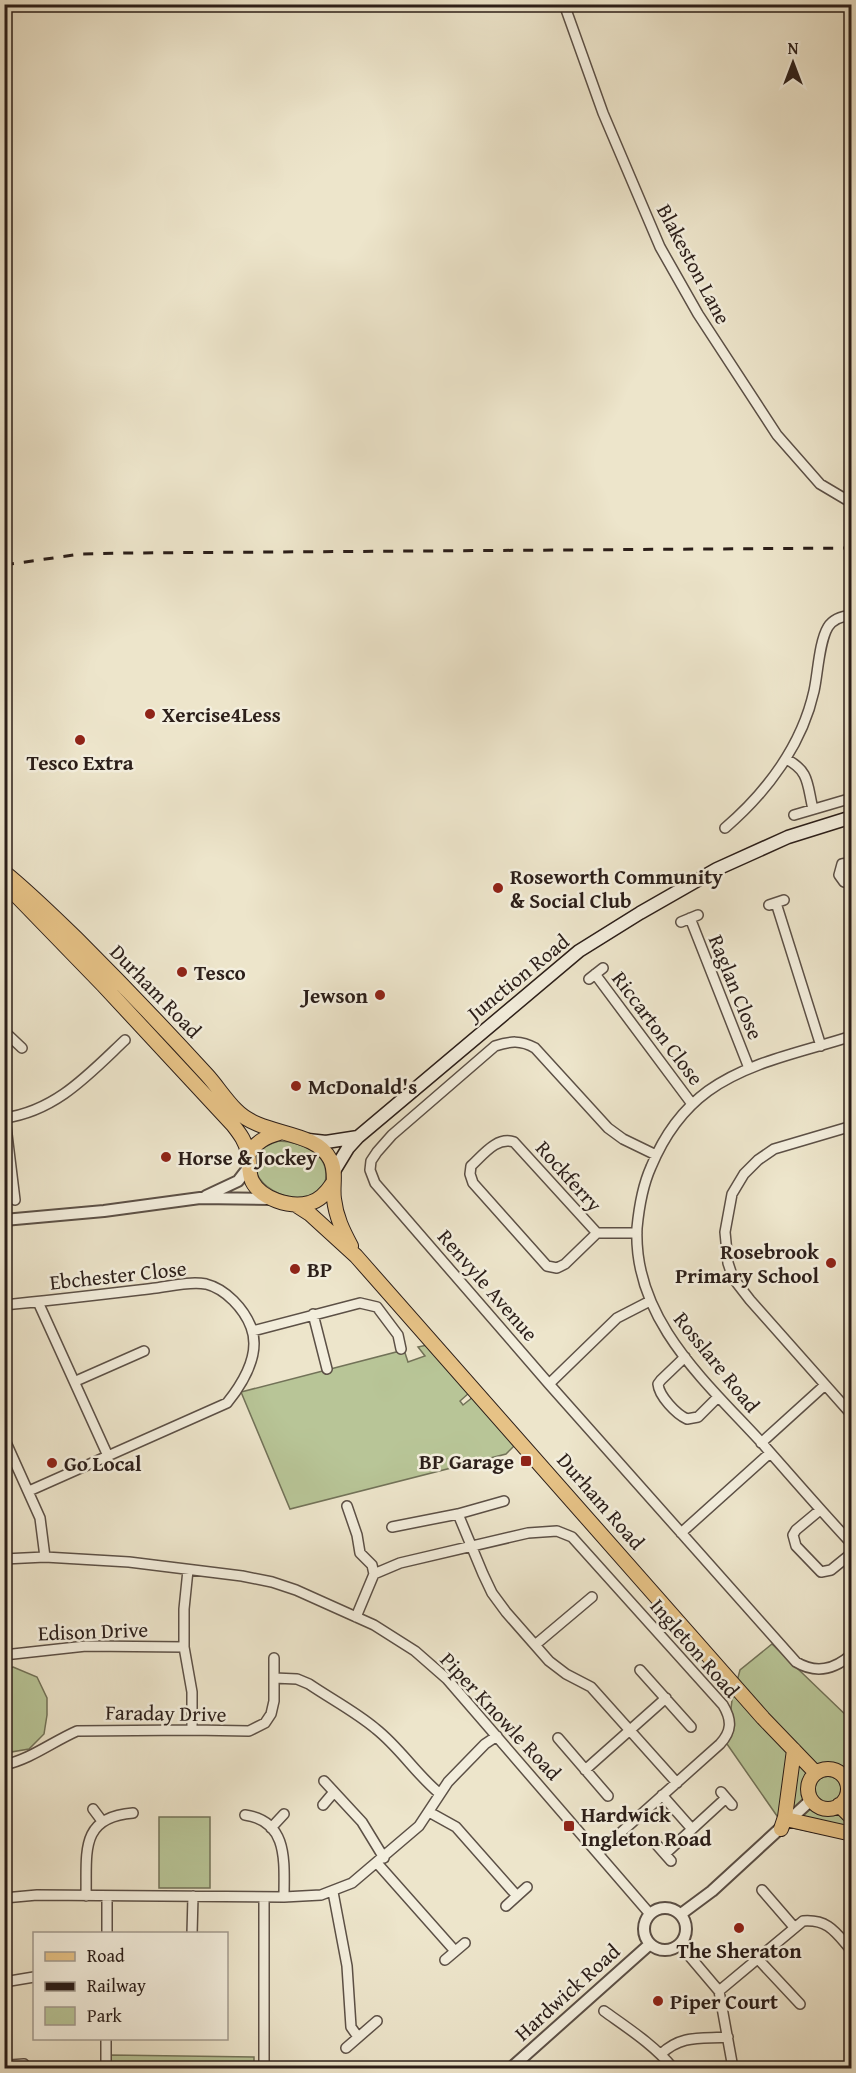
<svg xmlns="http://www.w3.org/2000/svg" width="856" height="2073" viewBox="0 0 856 2073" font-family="'Gentium Book Plus',serif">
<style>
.green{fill:#b8c597;stroke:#727258;stroke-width:1.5}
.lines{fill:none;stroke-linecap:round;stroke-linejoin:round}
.minor-casing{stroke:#5c5046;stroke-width:12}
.tertiary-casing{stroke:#5c5046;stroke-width:14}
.secondary-casing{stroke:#2b1e19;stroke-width:15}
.primary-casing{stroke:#2b1e19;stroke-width:16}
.minor{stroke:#f3eedd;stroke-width:9}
.tertiary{stroke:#f3eedd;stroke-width:10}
.secondary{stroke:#f3eedd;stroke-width:12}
.primary{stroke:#e6c286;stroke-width:14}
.rail{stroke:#2b1e19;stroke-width:3;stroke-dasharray:10 10;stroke-linecap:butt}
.poi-dot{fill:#8f2418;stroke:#f3eedd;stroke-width:2}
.labels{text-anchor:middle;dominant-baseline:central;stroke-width:5;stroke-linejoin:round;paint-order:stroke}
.street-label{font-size:21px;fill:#2b1e19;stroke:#f3eedd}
.poi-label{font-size:21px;font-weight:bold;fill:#2b1e19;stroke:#f3eedd;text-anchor:start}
</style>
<rect width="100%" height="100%" fill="#ede5cb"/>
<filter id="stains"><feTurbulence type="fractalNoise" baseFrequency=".00333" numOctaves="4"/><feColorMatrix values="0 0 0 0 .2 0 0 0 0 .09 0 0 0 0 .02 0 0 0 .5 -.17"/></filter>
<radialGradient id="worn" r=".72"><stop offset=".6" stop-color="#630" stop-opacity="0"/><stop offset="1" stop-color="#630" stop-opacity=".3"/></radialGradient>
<path class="green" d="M279,1141C299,1142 326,1151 326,1175C326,1186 320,1191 311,1196C307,1199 303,1198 298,1198C261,1197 232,1154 279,1141Z
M427,1345L469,1393L460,1401L463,1405L473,1397L515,1445L506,1454L290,1509L241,1392L404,1350L408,1362L425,1356L418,1347Z
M772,1644L851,1720V1840L784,1826L727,1744L732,1700L740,1670Z
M13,1667L37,1677L47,1698V1715L44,1734L29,1749L5,1753V1669Z
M159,1817H210V1888H159Z
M110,2055L254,2057V2068H110Z"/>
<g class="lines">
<g class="minor-casing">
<path id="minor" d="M564,4L603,113L660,247L698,314L777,435L820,484L852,503
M786,759C810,771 807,785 813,809
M794,815L852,798
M725,828C767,792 802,745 814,691C818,673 819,642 828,627C833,619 842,616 852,615
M852,862L842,864L839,875L844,882L852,884
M776,903L821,1046
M769,905L784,900
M690,918L749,1068
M681,922L698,915
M595,974L692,1104
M589,979L603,968
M4,1031L22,1048
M852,1036C803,1052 750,1061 708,1091C682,1110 663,1138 651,1167C642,1187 639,1207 637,1228C633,1319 705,1381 761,1442C791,1476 821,1511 852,1544
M4,1118C56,1111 89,1074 125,1040
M5,1118L15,1200
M852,1126L774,1149L758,1160L744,1174L732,1194L725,1232L728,1263L733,1278L750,1300L852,1415
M656,1155L623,1139L608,1128L535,1048C521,1040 510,1041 495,1046L392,1135L377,1152L371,1161L370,1170L375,1183L549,1384L796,1662C816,1674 834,1670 852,1654
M597,1233L514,1142C497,1136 483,1155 471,1166L470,1174L473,1183L547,1266L557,1268L565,1264L597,1233H637
M38,1302L108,1456
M4,1305C55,1300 105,1294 156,1288C171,1286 190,1281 206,1284C226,1289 244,1309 251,1327C261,1353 243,1383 227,1403L29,1491
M313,1314L327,1369
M253,1331L360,1303L377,1307L398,1335L401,1349
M685,1357L661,1380L658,1384C659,1396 676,1414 687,1419L698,1417L718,1397
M76,1381L144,1351
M549,1384L617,1318L650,1301
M4,1438L40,1518L45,1557
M761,1443L825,1385
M347,1506L357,1535L360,1553L372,1565L374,1574
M820,1510L796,1530L793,1535L796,1546L821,1572L831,1570L852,1553
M458,1514L483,1574L492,1593L506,1612L549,1661L566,1674L591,1687L677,1783
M392,1527L458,1514L504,1501
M681,1533L770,1453
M4,1559L45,1557L129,1562L242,1576L272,1582L296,1590L374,1625L415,1651L447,1679L650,1914
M188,1570L184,1609V1647L192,1692V1730
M356,1617L374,1574L400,1563L528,1533L557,1531L572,1537L723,1705C732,1720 732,1731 720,1744L599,1852
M535,1645L592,1597
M4,1655L86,1646L184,1647
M640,1670L691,1727
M274,1678L297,1679L309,1684C331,1699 356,1712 376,1729C400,1748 416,1774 439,1793
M558,1738L608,1796
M4,1765C31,1759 52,1742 77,1731L192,1730L249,1731L265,1723L271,1714L274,1701V1658
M585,1770L666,1698
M844,1777L852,1769
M324,1781L362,1822L384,1858
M721,1792L732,1805
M662,1795L692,1829
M323,1805L334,1792
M93,1809L102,1821
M429,1812L456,1827L517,1896
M245,1815C289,1821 284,1863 284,1897
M271,1828L284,1814
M656,1844L671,1861
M665,1854L726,1798
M377,1863L455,1951
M762,1890L794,1927
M333,1892L347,1966L351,2027L358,2037
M86,1896C87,1853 79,1817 133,1813
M4,1898L37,1895L284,1897L321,1895L352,1883L419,1826L448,1782L485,1744L497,1736
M506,1906L527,1887
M107,1934V1896
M192,1934L193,1896
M680,1945L719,1991L733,2068
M758,1959L800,2004
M445,1960L465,1943
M4,1982L34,1977
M719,1991L803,1921C829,1919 836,1933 852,1951
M604,2011C629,2029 654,2045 673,2068
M346,2048L377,2021
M661,2054C682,2034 702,2039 728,2037
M7,2068L10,2065L24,2064
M106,2068V2038
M264,2068V1897"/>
</g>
<g class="tertiary-casing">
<path id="tertiary" d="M206,1196L238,1181L248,1168
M4,1220L104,1211L200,1198L271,1199
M644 1929a21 21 0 1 1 42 0a21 21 0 1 1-42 0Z
M681,1914L712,1891L811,1800
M511,2068L650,1944"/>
</g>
<g class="secondary-casing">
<path id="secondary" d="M308,1140L326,1142L358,1137
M334,1171L348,1148L358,1137L579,951L640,913L717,869L788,837L852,817"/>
</g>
<g class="primary-casing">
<path id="primary" d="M4,872C30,893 54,917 78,940C122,984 165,1029 207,1075C217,1086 225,1099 236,1110C262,1137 314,1129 330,1159C337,1171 332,1186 334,1199C336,1217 343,1231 351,1246
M4,883L103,985L233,1125C240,1134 246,1142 248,1153C250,1163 248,1172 252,1181C261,1199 290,1208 309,1203C320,1201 327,1192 333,1183
M248,1155C256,1142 265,1137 279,1133
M296,1205L310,1214L356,1256L763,1718L815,1772
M808 1789a20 20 0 1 1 40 0a20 20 0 1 1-40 0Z
M839,1805L852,1818
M790,1820L852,1834
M781,1829L785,1817L794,1750"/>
</g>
<use href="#minor" class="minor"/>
<use href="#tertiary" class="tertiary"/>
<use href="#secondary" class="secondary"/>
<use href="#primary" class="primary"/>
<path class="rail" d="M4,565L81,554L128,553L852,548"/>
</g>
<g class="poi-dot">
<circle cx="150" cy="714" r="6"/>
<circle cx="80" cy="740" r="6"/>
<circle cx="498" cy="888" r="6"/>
<circle cx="182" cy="972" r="6"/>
<circle cx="380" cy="995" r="6"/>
<circle cx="296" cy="1086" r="6"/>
<circle cx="166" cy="1157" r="6"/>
<circle cx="831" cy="1263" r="6"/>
<circle cx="295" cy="1269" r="6"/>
<rect x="520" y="1455" width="12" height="12" rx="3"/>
<circle cx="52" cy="1463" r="6"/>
<rect x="563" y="1820" width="12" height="12" rx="3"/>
<circle cx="739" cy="1928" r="6"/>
<circle cx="658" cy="2001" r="6"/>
</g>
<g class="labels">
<g class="street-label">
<text transform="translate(694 264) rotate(62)">Blakeston Lane</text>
<text transform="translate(518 977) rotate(-39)">Junction Road</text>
<text transform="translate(736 987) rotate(68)">Raglan Close</text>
<text transform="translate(156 991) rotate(46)">Durham Road</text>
<text transform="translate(658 1028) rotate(53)">Riccarton Close</text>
<text transform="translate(569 1176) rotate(48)">Rockferry</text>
<text transform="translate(118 1275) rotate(-6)">Ebchester Close</text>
<text transform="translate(488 1285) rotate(49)">Renvyle Avenue</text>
<text transform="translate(717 1362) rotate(51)">Rosslare Road</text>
<text transform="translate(601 1501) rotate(49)">Durham Road</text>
<text transform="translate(93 1631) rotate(-2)">Edison Drive</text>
<text transform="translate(695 1648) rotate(49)">Ingleton Road</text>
<text transform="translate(166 1713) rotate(1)">Faraday Drive</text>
<text transform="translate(501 1716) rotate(47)">Piper Knowle Road</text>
<text transform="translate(567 1992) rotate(-42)">Hardwick Road</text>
</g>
<g class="poi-label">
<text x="162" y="714">Xercise4Less</text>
<text x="80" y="762" text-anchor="middle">Tesco Extra</text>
<text x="510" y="876">Roseworth Community<tspan x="510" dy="24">&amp; Social Club</tspan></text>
<text x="194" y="972">Tesco</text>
<text x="368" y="995" text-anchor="end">Jewson</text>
<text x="308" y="1086">McDonald's</text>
<text x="178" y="1157">Horse &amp; Jockey</text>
<text x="819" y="1251" text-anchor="end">Rosebrook<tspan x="819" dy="24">Primary School</tspan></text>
<text x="307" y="1269">BP</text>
<text x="514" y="1461" text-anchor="end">BP Garage</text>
<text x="64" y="1463">Go Local</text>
<text x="581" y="1814">Hardwick<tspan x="581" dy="24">Ingleton Road</tspan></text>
<text x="739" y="1950" text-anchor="middle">The Sheraton</text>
<text x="670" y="2001">Piper Court</text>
</g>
</g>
<rect width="856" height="2073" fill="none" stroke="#ede5cb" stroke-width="24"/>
<rect x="6" y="6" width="844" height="2061" fill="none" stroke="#2b1e19" stroke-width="3"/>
<rect x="12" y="12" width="832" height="2049" fill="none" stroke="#2b1e19" stroke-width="1.5"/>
<rect x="33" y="1932" width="195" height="108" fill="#f3eedd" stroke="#a39b8f" stroke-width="1.5"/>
<rect x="45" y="1952" width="30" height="9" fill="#e6c286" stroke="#a39b8f" stroke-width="1.5"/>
<text x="87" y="1962" font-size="18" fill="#2b1e19">Road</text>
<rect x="45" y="1982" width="30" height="9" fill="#2b1e19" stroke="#a39b8f" stroke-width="1.5"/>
<text x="87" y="1992" font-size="18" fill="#2b1e19">Railway</text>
<rect x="45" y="2007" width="30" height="18" fill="#b8c597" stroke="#a39b8f" stroke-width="1.5"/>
<text x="87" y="2022" font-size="18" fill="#2b1e19">Park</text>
<g transform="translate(793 63)" stroke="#f3eedd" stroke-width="4.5" paint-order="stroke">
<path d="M0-4.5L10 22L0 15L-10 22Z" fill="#2b1e19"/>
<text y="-9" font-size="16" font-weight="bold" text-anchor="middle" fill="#2b1e19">N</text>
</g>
<rect width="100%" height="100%" filter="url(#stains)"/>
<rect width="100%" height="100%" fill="url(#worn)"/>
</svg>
